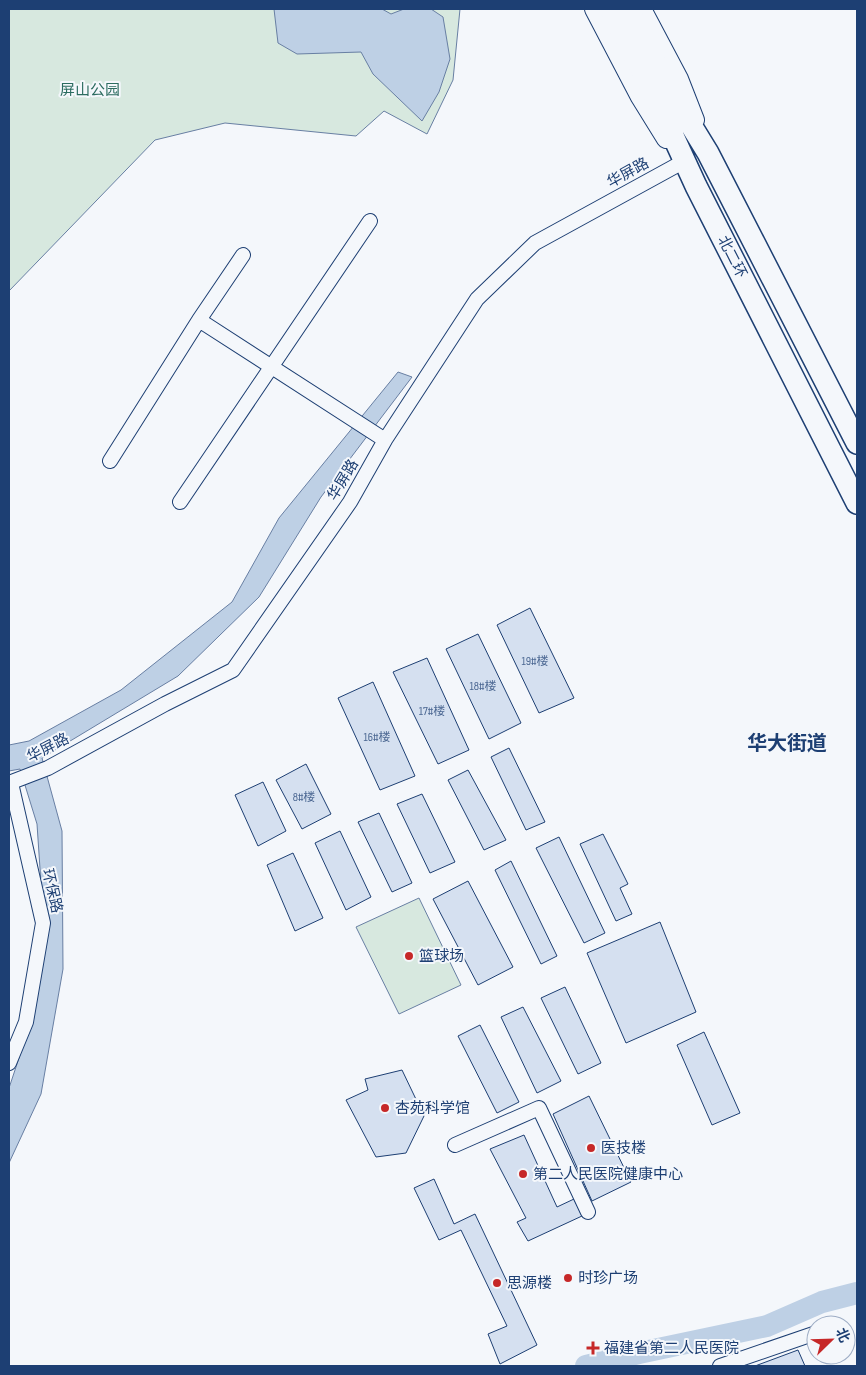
<svg xmlns="http://www.w3.org/2000/svg" width="866" height="1375" viewBox="0 0 866 1375" font-family="'Sofia Sans Condensed','Noto Sans SC',sans-serif">
<style>
.green{fill:#d7e8df;stroke:#687fa3}
.water{fill:#bed0e5;stroke:#687fa3}
.lines{fill:none;stroke-linecap:round;stroke-linejoin:round}
.river{stroke:#bed0e5;stroke-width:22}
.building{fill:#d5e0f0;stroke:#1d3f73}
.minor-casing{stroke:#1d3f73;stroke-width:16}
.major-casing{stroke:#1d3f73;stroke-width:20}
.highway-casing{stroke:#1d3f73;stroke-width:24}
.minor{stroke:#f4f7fb;stroke-width:14}
.major{stroke:#f4f7fb;stroke-width:18}
.highway{stroke:#f4f7fb;stroke-width:21}
.poi-dot{fill:#c62828;stroke:#f4f7fb;stroke-width:2}
.labels{text-anchor:middle;dominant-baseline:central;stroke-width:4;stroke-linejoin:round;paint-order:stroke}
.number-label{font-size:12px;fill:#4b6792}
.park-label{font-size:15px;fill:#2c6c60;stroke:#f4f7fb}
.street-label{font-size:15px;fill:#1d3f73;stroke:#f4f7fb}
.poi-label{font-size:15px;fill:#1d3f73;stroke:#f4f7fb;text-anchor:start}
.district-label{font-size:20px;font-weight:bold;fill:#1d3f73;stroke:#f4f7fb}
</style>
<rect width="100%" height="100%" fill="#f4f7fb"/>
<path class="green" d="M9,9H460L453,80L427,134L384,111L356,136L225,123L155,140L9,291Z
M419,898L461,985L399,1014L356,927Z"/>
<path class="water" d="M274,9H382L391,14L404,9H431L443,17L450,59L439,92L422,121L373,74L361,52L297,54L278,43Z
M398,372L412,377L321,497L259,597L178,676L42,758L62,831L63,969L41,1094L9,1163V1088L35,1010L45,943L37,824L20,769L9,771V745L29,741L121,690L232,602L279,518Z"/>
<g class="lines">
<path class="river" d="M586,1366L639,1353L767,1326L822,1302L857,1293"/>
</g>
<path class="building" d="M530,608L574,698L539,713L497,625Z
M478,634L521,723L489,739L446,649Z
M427,658L469,750L438,764L393,672Z
M373,682L415,776L380,790L338,698Z
M509,748L545,822L526,830L491,757Z
M306,764L331,814L302,829L276,780Z
M468,770L506,840L484,850L448,780Z
M263,782L286,831L258,846L235,795Z
M422,794L455,862L430,873L397,804Z
M379,813L412,883L392,892L358,822Z
M340,831L371,897L346,910L315,843Z
M603,834L628,884L620,888L632,914L616,921L580,844Z
M559,837L605,933L584,943L536,848Z
M293,853L323,918L295,931L267,865Z
M511,861L557,956L541,964L495,870Z
M468,881L513,967L478,985L433,899Z
M660,922L696,1012L626,1043L587,953Z
M565,987L601,1063L578,1074L541,998Z
M523,1007L561,1081L537,1093L501,1017Z
M480,1025L519,1102L497,1113L458,1036Z
M704,1032L740,1113L712,1125L677,1045Z
M402,1070L424,1116L406,1153L376,1157L346,1100L368,1090L365,1079Z
M589,1096L631,1182L592,1201L553,1114Z
M524,1135L557,1207L574,1199L582,1216L528,1241L517,1222L526,1218L490,1149Z
M434,1179L454,1224L475,1214L537,1345L500,1364L488,1334L507,1326L461,1230L439,1240L414,1188Z
M798,1350L805,1366H755Z"/>
<g class="lines">
<g class="minor-casing">
<path id="minor" d="M199,320L385,440
M110,461L199,320L243,255
M180,502L370,221
M9,783L48,768L165,704L233,670L350,502L385,440L477,299L535,243L681,163
M9,1063L26,1022L43,923L11,783
M455,1145L539,1108L588,1212
M720,1366L813,1334"/>
</g>
<g class="major-casing">
<path id="major" d="M594,9L640,97L666,139
M642,9L679,79L695,120"/>
</g>
<g class="highway-casing">
<path id="highway" d="M610,9L653,92L696,186L857,503
M628,9L667,86L708,153L857,443"/>
</g>
<use href="#minor" class="minor"/>
<use href="#major" class="major"/>
<use href="#highway" class="highway"/>
</g>
<g class="poi-dot">
<circle cx="409" cy="956" r="5"/>
<circle cx="385" cy="1108" r="5"/>
<circle cx="591" cy="1148" r="5"/>
<circle cx="523" cy="1174" r="5"/>
<circle cx="568" cy="1278" r="5"/>
<circle cx="497" cy="1283" r="5"/>
<path d="M590.5 1340.5h5v5h5v5h-5v5h-5v-5h-5v-5h5z"/>
</g>
<g class="labels">
<g class="number-label">
<text x="535" y="661">19#楼</text>
<text x="483" y="686">18#楼</text>
<text x="432" y="711">17#楼</text>
<text x="377" y="737">16#楼</text>
<text x="304" y="797">8#楼</text>
</g>
<g class="park-label">
<text x="90" y="90">屏山公园</text>
</g>
<g class="street-label">
<text transform="translate(628 173) rotate(-29)">华屏路</text>
<text transform="translate(732 257) rotate(63)">北二环</text>
<text transform="translate(343 480) rotate(-59)">华屏路</text>
<text transform="translate(48 748) rotate(-27)">华屏路</text>
<text transform="translate(52 891) rotate(77)">环保路</text>
</g>
<g class="poi-label">
<text x="419" y="956">篮球场</text>
<text x="395" y="1108">杏苑科学馆</text>
<text x="601" y="1148">医技楼</text>
<text x="533" y="1174">第二人民医院健康中心</text>
<text x="578" y="1278">时珍广场</text>
<text x="507" y="1283">思源楼</text>
<text x="604" y="1348">福建省第二人民医院</text>
</g>
<g class="district-label">
<text x="787" y="744">华大街道</text>
</g>
</g>
<rect width="866" height="1375" fill="none" stroke="#1d3f73" stroke-width="20"/>
<g transform="translate(831 1340) rotate(67)"><circle r="24" fill="#f4f7fb" stroke="#9eadc5"/>
<path d="M0-4L9 19L0 12L-9 19Z" fill="#c62828"/>
<text y="-8" font-size="14" font-weight="bold" text-anchor="middle" fill="#1d3f73">北</text>
</g>
</svg>
